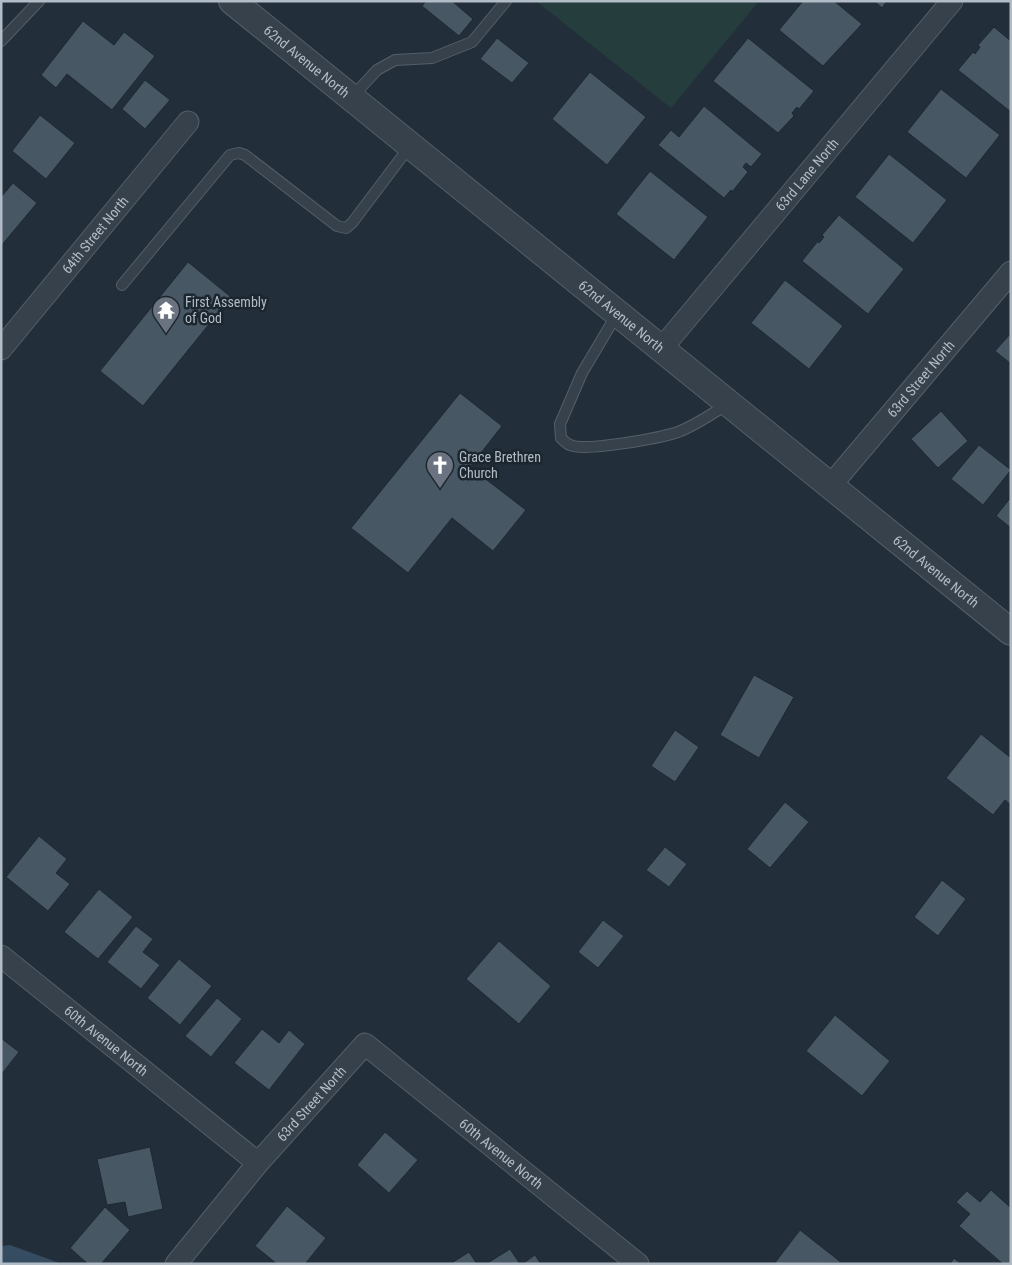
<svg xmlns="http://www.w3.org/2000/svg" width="1012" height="1265" viewBox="0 0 1012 1265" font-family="'Roboto Condensed',sans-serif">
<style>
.green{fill:#253d3d}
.water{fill:#364c61}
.building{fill:#485764;stroke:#1d2832}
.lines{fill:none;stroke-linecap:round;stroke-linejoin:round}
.service-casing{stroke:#545f69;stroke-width:12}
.minor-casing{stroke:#545f69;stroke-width:23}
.tertiary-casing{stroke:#545f69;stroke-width:28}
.service{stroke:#36414b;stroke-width:10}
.minor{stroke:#36414b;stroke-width:21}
.tertiary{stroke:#36414b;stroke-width:26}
.labels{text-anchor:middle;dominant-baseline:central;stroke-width:5;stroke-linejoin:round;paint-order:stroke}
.street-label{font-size:14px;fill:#b1bcc7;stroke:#1b262f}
.poi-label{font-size:14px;fill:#b1bcc7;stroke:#1b262f;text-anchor:start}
</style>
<rect width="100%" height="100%" fill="#222f3a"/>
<path class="green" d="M536,1H759L671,108Z"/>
<path class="water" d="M10,1245L62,1264H1V1246Z"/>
<path class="building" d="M426,1H452L473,19L459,36L422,6Z
M803,1H834L862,24L823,66L779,30Z
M874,1H887L882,8Z
M83,21L114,45L124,32L155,56L112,110L67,74L56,88L41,75Z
M994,27L1011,41V112L958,70L973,52L975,54L980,47L978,45Z
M497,38L529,63L512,83L480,59Z
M748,38L814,91L799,109L797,107L792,113L794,116L778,133L713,81Z
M590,72L646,117L607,165L552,119Z
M145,80L170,100L145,129L122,109Z
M941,89L1000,135L966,178L907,132Z
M704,106L762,154L751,167L746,163L743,167L748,172L732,192L731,190L724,198L658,145L671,130L679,137Z
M40,115L75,143L46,179L12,151Z
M889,154L947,200L913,243L855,197Z
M650,171L708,217L674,260L616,214Z
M13,183L37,203L1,246V197Z
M839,215L904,269L868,314L802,261L818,241L819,243L824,237L822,235Z
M188,262L231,297L143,406L100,371Z
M785,280L843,326L809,369L751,323Z
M1011,333V364L995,351Z
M460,393L502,426L470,467L526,510L493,551L452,518L408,573L351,528Z
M941,411L968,441L938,468L911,439Z
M979,445L1011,470L983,505L951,479Z
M1011,497V528L996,516Z
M754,675L794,697L759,758L720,735Z
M675,730L699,747L675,782L651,766Z
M981,734L1011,758V805L1005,800L993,815L946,778Z
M785,802L809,822L770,868L747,849Z
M39,836L67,859L56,873L70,884L48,911L6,877Z
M665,847L687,864L669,887L646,870Z
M942,880L966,899L938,936L914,917Z
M99,889L133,917L98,959L64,932Z
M603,920L624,936L598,968L578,952Z
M136,926L153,939L143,952L160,965L141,989L107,962Z
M499,941L551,986L519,1024L466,979Z
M179,959L212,986L180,1025L147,998Z
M217,998L242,1019L211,1057L185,1036Z
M835,1015L890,1061L862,1096L806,1051Z
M262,1029L279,1043L289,1030L305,1044L269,1090L234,1063Z
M1,1038L19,1052L1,1075Z
M385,1132L418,1160L389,1193L357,1165Z
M150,1147L163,1209L128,1217L125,1202L107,1205L97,1159Z
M991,1190L1011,1208V1264H1003L959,1226L970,1214L956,1202L967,1191L980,1202Z
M287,1206L326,1238L305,1264H277L255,1246Z
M105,1207L130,1230L101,1264H88L70,1248Z
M800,1230L842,1263L774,1264Z
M510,1249L520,1264H486Z
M469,1252L477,1264H450Z
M535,1255L541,1264H522Z
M954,1258L961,1264H950Z"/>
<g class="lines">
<g class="service-casing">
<path id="service" d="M1,41L39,1
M352,97L377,70L395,60L432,58L472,42L506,1
M122,285L230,155L239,153L245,155L337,226L346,228L352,223L410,146
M617,314L582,373L560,424L561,438C563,440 567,444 570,445C585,452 660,438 678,432C696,425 712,414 729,403"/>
</g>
<g class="minor-casing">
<g id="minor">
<path id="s1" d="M662,348L952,1"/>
<path id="s2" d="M1,349L188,122"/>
<path id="s3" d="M831,485L1011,272"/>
<path id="s4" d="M1,956L258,1163"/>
<path id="s5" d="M176,1264L258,1163L365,1044L638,1264"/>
</g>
</g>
<g class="tertiary-casing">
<g id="tertiary">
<path id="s6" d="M232,1L1011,632"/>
</g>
</g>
<use href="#service" class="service"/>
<use href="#minor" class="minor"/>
<use href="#tertiary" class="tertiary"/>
</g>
<defs>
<g id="temple-pin" transform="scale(1.4375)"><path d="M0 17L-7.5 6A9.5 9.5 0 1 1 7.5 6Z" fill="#6b7280" stroke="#1b262f"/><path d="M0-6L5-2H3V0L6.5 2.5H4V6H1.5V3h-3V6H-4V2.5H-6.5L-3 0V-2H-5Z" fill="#fff"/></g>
<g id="church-pin" transform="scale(1.4375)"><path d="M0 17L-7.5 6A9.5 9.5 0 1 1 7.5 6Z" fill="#6b7280" stroke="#1b262f"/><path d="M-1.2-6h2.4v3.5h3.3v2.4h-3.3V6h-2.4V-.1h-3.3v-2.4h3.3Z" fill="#fff"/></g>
</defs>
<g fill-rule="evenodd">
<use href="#temple-pin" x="166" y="310"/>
<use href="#church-pin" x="440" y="465"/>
</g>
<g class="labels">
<g class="street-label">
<text stroke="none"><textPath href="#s6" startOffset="96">62nd Avenue North</textPath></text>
<text stroke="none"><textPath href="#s1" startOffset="226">63rd Lane North</textPath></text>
<text stroke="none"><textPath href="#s2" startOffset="148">64th Street North</textPath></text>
<text stroke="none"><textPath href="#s6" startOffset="501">62nd Avenue North</textPath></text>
<text stroke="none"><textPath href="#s3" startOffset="139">63rd Street North</textPath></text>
<text stroke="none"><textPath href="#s6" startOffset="906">62nd Avenue North</textPath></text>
<text stroke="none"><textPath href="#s4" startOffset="135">60th Avenue North</textPath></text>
<text stroke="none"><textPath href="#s5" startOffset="210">63rd Street North</textPath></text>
<text stroke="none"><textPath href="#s5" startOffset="465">60th Avenue North</textPath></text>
</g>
<g class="poi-label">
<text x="185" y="302">First Assembly<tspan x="185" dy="16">of God</tspan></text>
<text x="459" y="457">Grace Brethren<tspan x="459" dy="16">Church</tspan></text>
</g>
</g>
<rect width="1012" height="1265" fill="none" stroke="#b1bcc7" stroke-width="5"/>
</svg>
